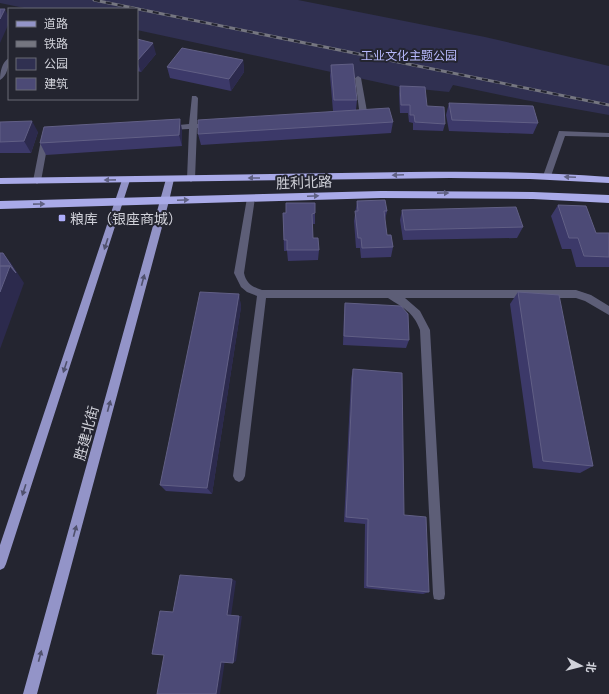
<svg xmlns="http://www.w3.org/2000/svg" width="609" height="694" viewBox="0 0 609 694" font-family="Barlow,'Noto Sans SC',sans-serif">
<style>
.green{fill:#303051}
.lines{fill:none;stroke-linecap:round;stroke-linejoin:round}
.minor{fill:#5d5e77;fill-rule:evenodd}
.major{fill:#9394c8;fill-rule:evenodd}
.highway{fill:#a9aae8;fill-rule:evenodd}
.rail-casing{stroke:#757680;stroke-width:3}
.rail{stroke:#242530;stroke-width:2;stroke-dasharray:6;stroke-linecap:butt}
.wall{fill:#3c3969}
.shaded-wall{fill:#2c2a4d}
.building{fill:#4c4a76;stroke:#615f85}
.oneway{fill:#606183}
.oneway2{fill:#50516d}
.poi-dot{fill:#aeaefb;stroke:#242530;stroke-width:1.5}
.labels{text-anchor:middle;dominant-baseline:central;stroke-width:4;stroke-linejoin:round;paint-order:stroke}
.far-park-label{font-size:12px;fill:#b7b9fc;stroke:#242530}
.street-label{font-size:14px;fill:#d1d2da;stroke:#242530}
.poi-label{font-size:14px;fill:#d1d2da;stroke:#242530;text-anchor:start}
</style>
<rect width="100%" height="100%" fill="#242530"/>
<path class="green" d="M0,0H298L485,37L609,66V115L525,100L453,85L449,92L400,87L137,30V9H29L0,3Z"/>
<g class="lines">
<path class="minor" d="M9,58C9,66 7,76 0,80C0,72 2,62 9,58Z
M358,76L361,78L368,117L364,119L360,117L355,78Z
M192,96H196L198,98L197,124L211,123L215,125L211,127L197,128L195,179L191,182L187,179L189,129L169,130L165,128L169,126L189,124Z
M559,131L609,133V137L565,136L551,176L550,178H544L543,176Z
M42,135H48L49,137L41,181L37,184L33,181Z
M251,195L255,198L244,273C246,283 252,287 262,290H576L591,295L609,306V315L585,301L576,298H405L420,311L430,330L445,594L444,599L439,600L434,599L433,594L420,330C413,311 403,308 388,298H266L245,476L243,480L239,482L235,480L233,476L257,296L247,292L241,287L234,273L247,198Z"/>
<path class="major" d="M170,176L174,179L169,201L37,694H23L166,179Z
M126,177L130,180L6,564L4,568L0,570V545L122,180Z"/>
<path class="highway" d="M410,172C477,171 543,172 609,177V183L530,179L450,178L0,184V178Z
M381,191L533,192L609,195V203L533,199L381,198L0,209V201Z"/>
<g class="rail-casing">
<path id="rail" d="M94,0L609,105"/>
</g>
<use href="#rail" class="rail"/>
</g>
<path class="wall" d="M137,39L156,54L141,72L137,71Z
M243,60L244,72L231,91L170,78L167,67Z
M331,65L357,100L356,110L393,122L391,133L201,145L198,134L333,111L330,76Z
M400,86L427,106L445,124L443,131L413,130V123L409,122L408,113H400L399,94Z
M449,103L538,123L533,134L449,131L446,115Z
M0,122L38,132L31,153H0Z
M182,130V146L46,155L40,143Z
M357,201L387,211L385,220L387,235L393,247L391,257L361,258L360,248H356L354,221Z
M558,205L596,233H609V267H576L571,249H562L551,216Z
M402,210L523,227L517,238L403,240L400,220Z
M283,213H315V224H313V238L319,250L318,260L288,261L287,251H284Z
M518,292L593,466L580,473L533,468L510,304Z
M239,294L241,307L212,494L166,491L160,485Z
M345,303L409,340L406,348L343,345L344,312Z
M353,369L404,515L429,592L423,594L364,588L365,524L344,522L351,379Z"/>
<path class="shaded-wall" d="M5,9L9,18V23L0,43V19Z
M153,43L156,54L141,72L137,61Z
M243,60L244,72L231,91L229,79Z
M180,119L182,130V146L179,135Z
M32,121L38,132L31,153L24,141Z
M3,253L11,263L24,283L0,349V292Z
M239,294L241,307L212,494L207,488Z
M232,579L236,581L231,616L227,615Z
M239,616H242L236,661L233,663Z
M225,660L220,694H216L221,662Z"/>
<path class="building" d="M0,9H5L0,19Z
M137,39L153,43L137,61Z
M182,48L243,60L229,79L167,67Z
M353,64L357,100H334L331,65Z
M400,86L425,87L427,106L444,107L445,124L415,122L414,115H410V105H401Z
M449,103L533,106L538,123L452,120Z
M389,108L393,122L198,134V120Z
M180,119L179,135L40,143L44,127Z
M32,121L24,141L0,142V122Z
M385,200L387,211H384L387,235H391L393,247L362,248L361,238H358L355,211H358L357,201Z
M286,203H315V213L312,214L313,238H318L319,250H287V240H284L283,213H286Z
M558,205L586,206L596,233H609V257L584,256L578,238H569Z
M516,207L523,227L405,230L402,210Z
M0,253H3L16,273L10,266H0Z
M0,266H10L0,292Z
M200,292L239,294L207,488L160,485Z
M518,292L559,295L593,466L543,461Z
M345,303L401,306L408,314L409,340L344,336Z
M353,369L402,373L404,515L426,517L429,592L367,586L368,519L346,517Z
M180,575L232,579L227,615L239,616L233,663L221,662L216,694H157L164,655L152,654L160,611L173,612Z"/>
<defs><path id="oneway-solid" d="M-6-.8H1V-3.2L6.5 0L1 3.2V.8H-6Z"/></defs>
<g class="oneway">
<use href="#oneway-solid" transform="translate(398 175) rotate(178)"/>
<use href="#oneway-solid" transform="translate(570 177) rotate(-177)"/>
<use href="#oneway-solid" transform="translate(254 178) rotate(180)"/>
<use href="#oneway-solid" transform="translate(110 180) rotate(179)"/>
<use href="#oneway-solid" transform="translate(443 193) rotate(-1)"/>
<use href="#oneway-solid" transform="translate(313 196) rotate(-2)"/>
<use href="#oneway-solid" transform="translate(183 200) rotate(-2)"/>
<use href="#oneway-solid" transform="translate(39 204) rotate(-1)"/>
</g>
<g class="oneway2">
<use href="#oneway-solid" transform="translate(106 244) rotate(108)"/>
<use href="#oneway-solid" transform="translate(143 280) rotate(-75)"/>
<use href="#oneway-solid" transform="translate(65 367) rotate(108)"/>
<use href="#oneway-solid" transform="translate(109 406) rotate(-75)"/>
<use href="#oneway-solid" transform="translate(24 490) rotate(108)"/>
<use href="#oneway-solid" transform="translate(75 531) rotate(-75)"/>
<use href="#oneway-solid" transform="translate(40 656) rotate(-75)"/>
</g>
<rect class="poi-dot" x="58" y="214" width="8" height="8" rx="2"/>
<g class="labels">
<g class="far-park-label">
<text x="409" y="55">工业文化主题公园</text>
</g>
<g class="street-label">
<text transform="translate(304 182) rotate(-2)">胜利北路</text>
<text transform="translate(86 433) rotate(-75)">胜建北街</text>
</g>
<g class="poi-label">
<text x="70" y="218">粮库（银座商城）</text>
</g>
</g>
<rect x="8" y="8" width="130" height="92" fill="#242530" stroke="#696a74"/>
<rect x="16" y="21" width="20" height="6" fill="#9394c8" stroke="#696a74"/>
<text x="44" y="28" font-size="12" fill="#d1d2da">道路</text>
<rect x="16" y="41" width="20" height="6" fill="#757680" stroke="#696a74"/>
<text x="44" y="48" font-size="12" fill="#d1d2da">铁路</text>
<rect x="16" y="58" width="20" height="12" fill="#303051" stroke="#696a74"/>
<text x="44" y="68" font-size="12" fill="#d1d2da">公园</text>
<rect x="16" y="78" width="20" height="12" fill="#4c4a76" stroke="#696a74"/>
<text x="44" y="88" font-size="12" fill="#d1d2da">建筑</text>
<g transform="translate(581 666) rotate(97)" stroke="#242530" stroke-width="3" paint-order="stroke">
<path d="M0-3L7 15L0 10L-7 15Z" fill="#d1d2da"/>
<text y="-6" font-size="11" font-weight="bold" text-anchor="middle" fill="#d1d2da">北</text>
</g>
</svg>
